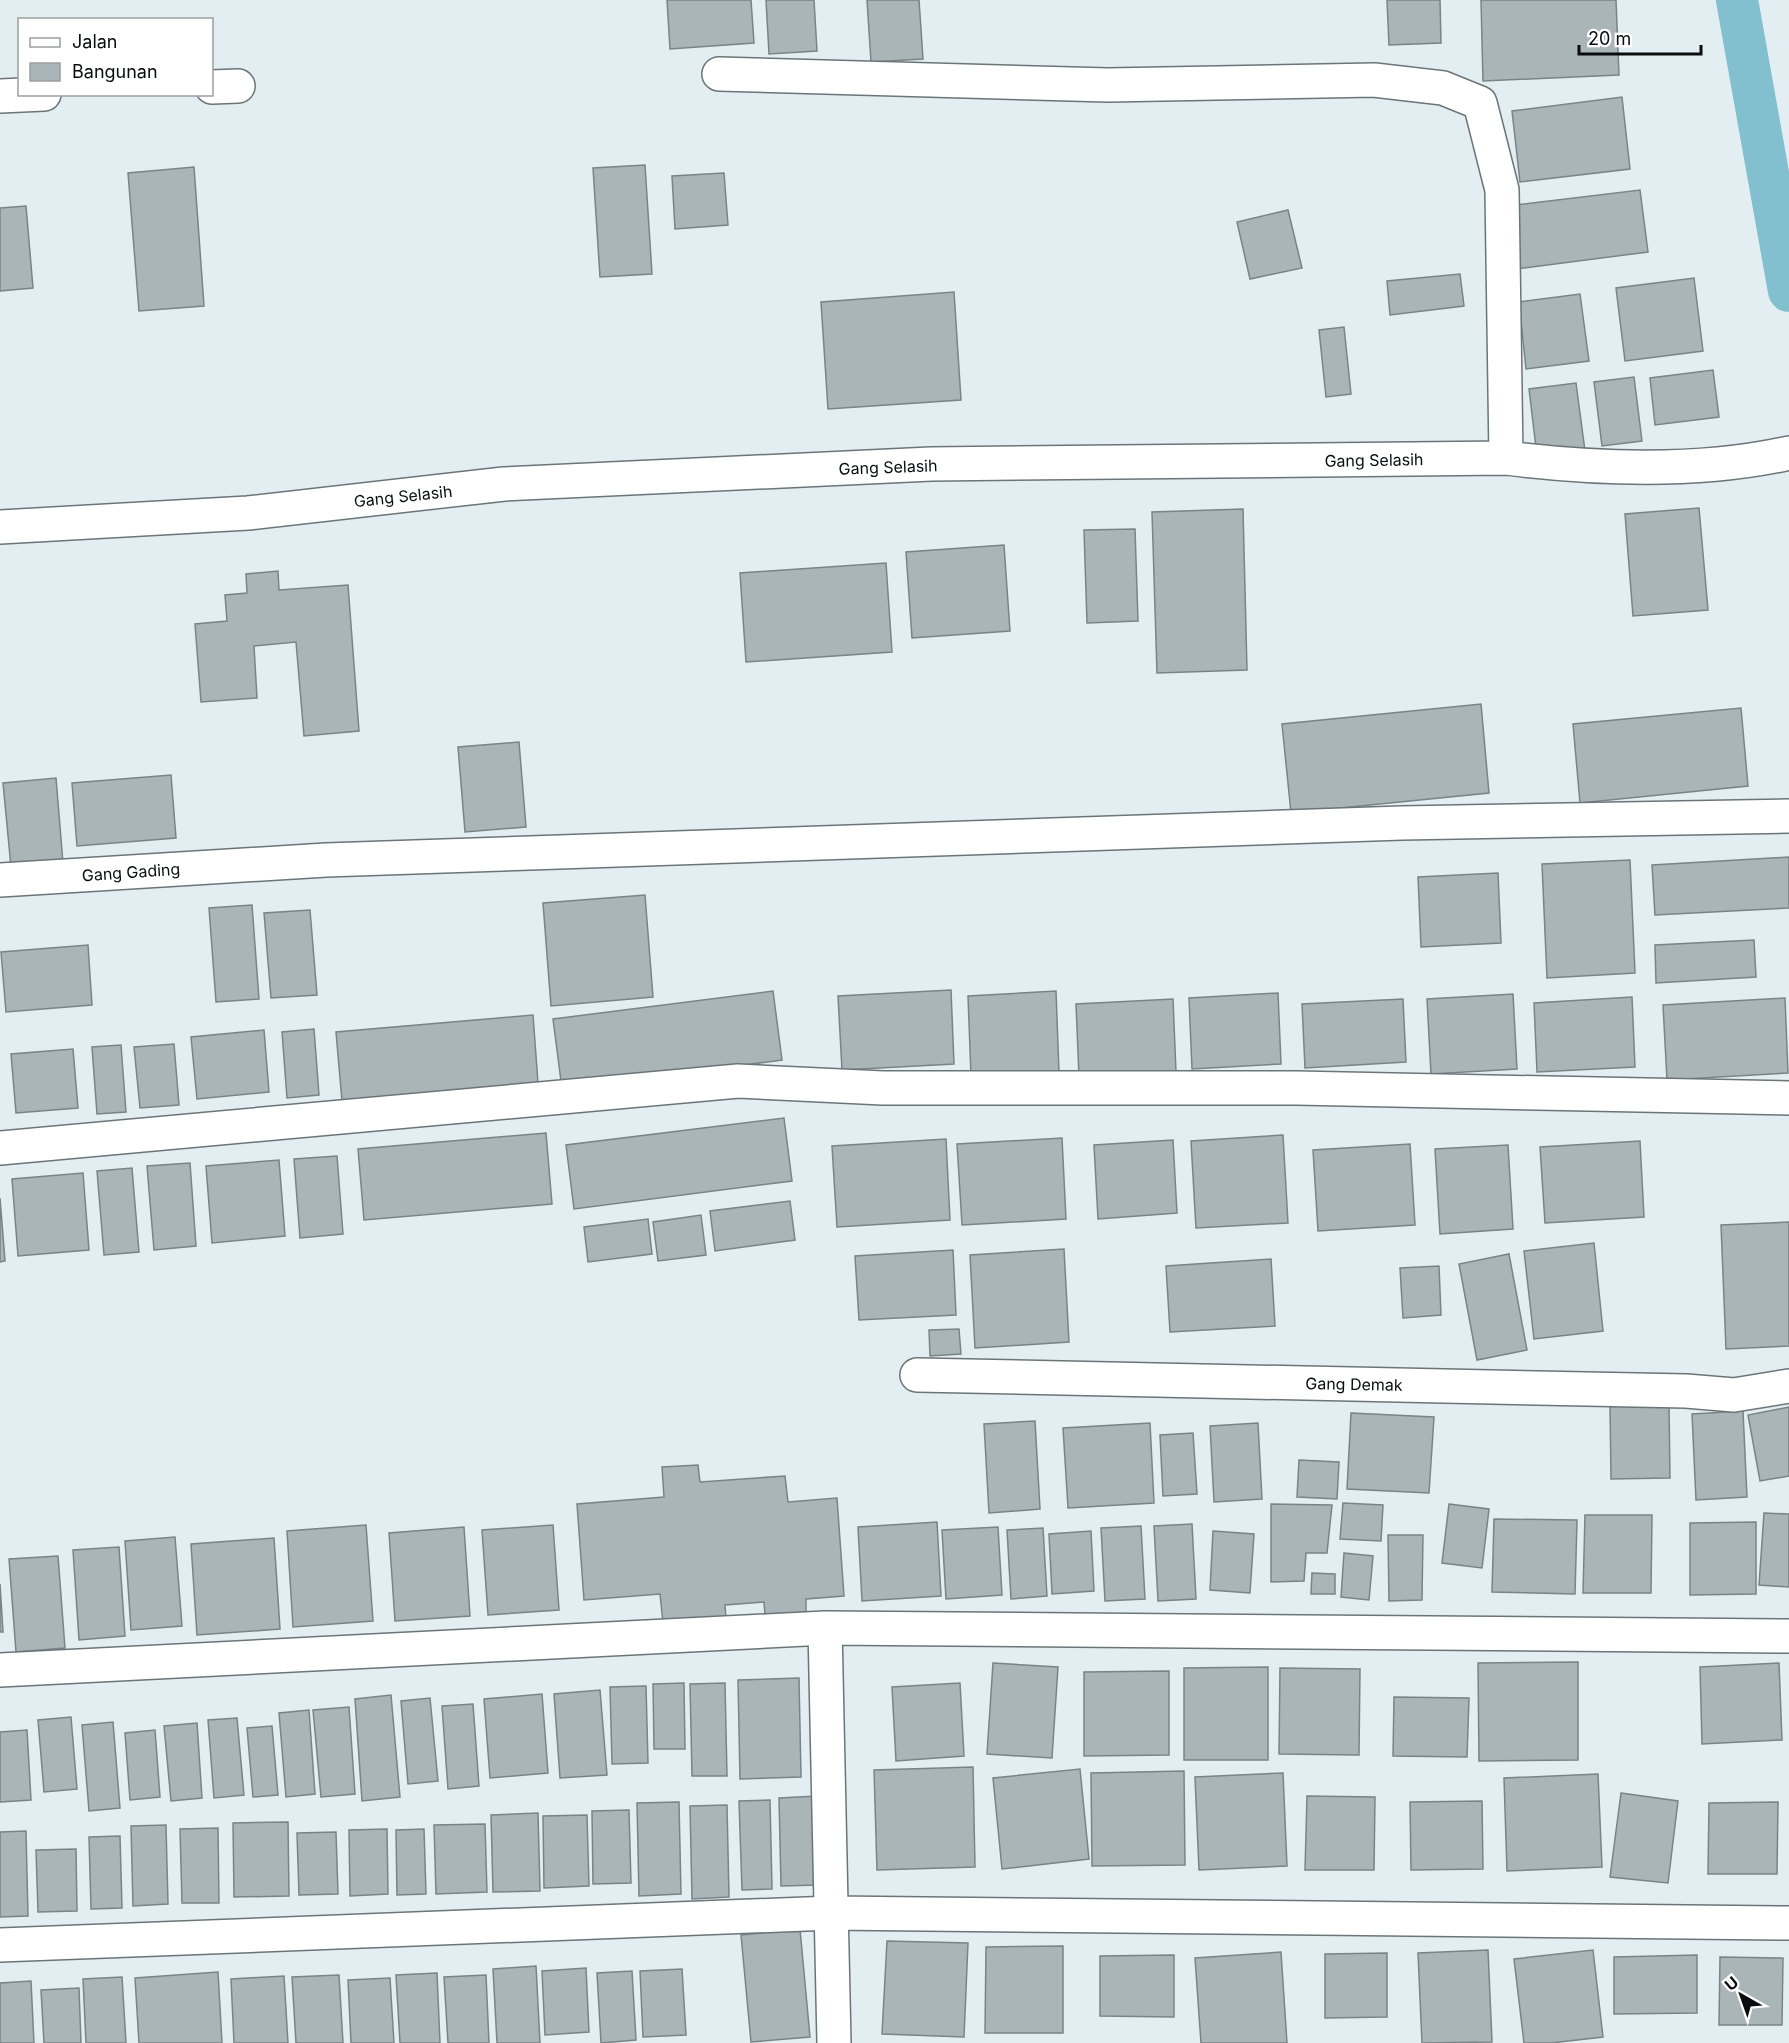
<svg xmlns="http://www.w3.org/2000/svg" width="1789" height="2043" viewBox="0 0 1789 2043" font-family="Inter,sans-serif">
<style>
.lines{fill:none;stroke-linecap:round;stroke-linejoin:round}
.canal{stroke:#82bfcf;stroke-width:42}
.building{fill:#aab5b8;stroke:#798487;stroke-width:1.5}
.street-casing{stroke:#6b7578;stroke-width:36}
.street{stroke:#fff;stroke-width:33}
.labels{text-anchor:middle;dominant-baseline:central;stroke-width:4.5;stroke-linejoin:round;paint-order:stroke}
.street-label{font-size:16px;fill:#090d0e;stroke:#fff}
</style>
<rect width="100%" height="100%" fill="#e2eef1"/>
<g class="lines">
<path class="canal" d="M1737,0L1789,291"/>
</g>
<path class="building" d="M667,0H751L754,43L670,49Z
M766,0H814L817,51L769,54Z
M867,0H919L923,59L871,62Z
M1387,0H1440L1441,43L1389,45Z
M1481,0H1616L1619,75L1483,81Z
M1622,97L1630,169L1520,182L1512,111Z
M645,165L652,274L600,277L593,168Z
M194,167L204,306L139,311L128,173Z
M724,173L728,225L675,229L672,176Z
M1640,190L1648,252L1516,269L1508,206Z
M26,206L33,288L0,291V208Z
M1288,210L1302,268L1250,279L1237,222Z
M1460,274L1464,306L1390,315L1387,281Z
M1694,278L1703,351L1625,361L1616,288Z
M954,292L961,400L828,409L821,302Z
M1580,294L1589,361L1526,369L1519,302Z
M1344,327L1351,394L1326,397L1319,330Z
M1713,370L1719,417L1655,425L1650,378Z
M1634,377L1642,441L1602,446L1594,382Z
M1576,383L1585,451L1537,456L1529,389Z
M1699,508L1708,610L1633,616L1625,514Z
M1243,509L1247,670L1157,673L1152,512Z
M1135,529L1138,621L1087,623L1084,530Z
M1004,545L1010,631L912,638L906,552Z
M886,563L892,652L746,662L740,573Z
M278,571L279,590L348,585L359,731L304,736L296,642L254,646L257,698L201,702L195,624L227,621L225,595L247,593L246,574Z
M1481,704L1489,793L1291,813L1282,724Z
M1741,708L1748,786L1580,803L1573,724Z
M519,742L526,827L465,832L458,747Z
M171,775L176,838L77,846L72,783Z
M56,778L63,863L11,867L3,783Z
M1789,857V908L1655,915L1652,865Z
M1630,860L1635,973L1547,978L1542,864Z
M1498,873L1501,943L1421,947L1418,877Z
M645,895L653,997L551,1006L543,903Z
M252,905L259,999L216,1002L209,908Z
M310,910L317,995L271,998L264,913Z
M1754,940L1756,977L1656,983L1655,945Z
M88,945L92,1005L6,1012L1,952Z
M951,990L954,1064L842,1070L838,996Z
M773,991L782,1060L562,1089L553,1019Z
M1056,991L1059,1072L971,1076L968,996Z
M1278,993L1281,1064L1192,1069L1189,998Z
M1513,994L1517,1069L1431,1074L1427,999Z
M1632,997L1635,1067L1537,1072L1534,1003Z
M1785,998L1788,1073L1667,1080L1663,1005Z
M1173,999L1176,1072L1079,1077L1076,1004Z
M1403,999L1406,1062L1305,1068L1302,1004Z
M533,1015L538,1083L342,1101L336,1032Z
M314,1029L319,1095L287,1098L282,1032Z
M264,1030L269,1092L197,1099L191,1037Z
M174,1044L179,1105L140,1108L134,1047Z
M121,1045L126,1112L97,1114L92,1047Z
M73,1049L78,1108L16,1113L11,1054Z
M784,1118L792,1181L574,1209L566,1145Z
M546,1133L552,1204L364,1220L358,1149Z
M1283,1135L1288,1223L1196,1228L1191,1141Z
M1062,1138L1066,1219L962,1225L957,1144Z
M946,1139L950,1220L837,1227L832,1146Z
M1173,1140L1177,1213L1098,1219L1094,1145Z
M1640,1141L1644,1217L1545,1223L1540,1147Z
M1410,1144L1415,1225L1318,1231L1313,1150Z
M1508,1145L1513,1229L1440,1234L1435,1149Z
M337,1156L343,1234L300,1238L294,1159Z
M279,1160L285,1236L212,1243L206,1166Z
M190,1163L196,1246L154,1250L147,1166Z
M132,1168L139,1252L104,1255L97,1171Z
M83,1173L89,1250L18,1256L12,1179Z
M0,1198L5,1261L0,1262Z
M790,1201L795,1240L715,1251L710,1211Z
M701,1215L706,1255L658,1261L653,1222Z
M648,1219L652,1254L588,1262L584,1227Z
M1789,1222V1346L1726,1349L1721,1225Z
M1594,1243L1603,1331L1534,1339L1524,1251Z
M1064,1249L1069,1342L975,1348L970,1255Z
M953,1250L956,1315L859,1320L855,1256Z
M1509,1254L1527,1350L1477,1360L1459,1264Z
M1271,1259L1275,1326L1170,1332L1166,1266Z
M1439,1266L1441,1315L1403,1318L1400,1268Z
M959,1329L961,1354L930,1356L929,1330Z
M1669,1405L1670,1478L1611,1479L1610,1406Z
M1789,1407V1476L1760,1481L1748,1415Z
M1743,1411L1747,1497L1696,1500L1692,1414Z
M1351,1413L1434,1417L1429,1493L1347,1489Z
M1035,1421L1040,1509L989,1513L984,1424Z
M1150,1423L1154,1503L1068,1508L1063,1428Z
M1258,1423L1262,1499L1214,1502L1210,1426Z
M1193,1433L1197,1494L1163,1496L1160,1435Z
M1299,1460L1339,1462L1337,1499L1297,1497Z
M698,1465L700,1482L785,1476L788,1502L837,1498L844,1596L806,1599V1612L765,1615L764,1602L725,1605L726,1619L663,1623L660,1594L584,1600L577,1504L664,1497L662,1467Z
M1343,1503L1383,1505L1381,1541L1340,1539Z
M1271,1504L1332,1505L1327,1553H1306L1304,1581L1271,1582Z
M1449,1504L1489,1509L1482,1568L1442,1563Z
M1764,1513L1789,1514V1587L1759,1585Z
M1585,1515H1652L1651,1593H1583Z
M1494,1519L1577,1520L1575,1594L1492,1592Z
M937,1522L941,1596L862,1601L858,1527Z
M1756,1522V1594L1690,1595V1523Z
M1192,1524L1196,1599L1158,1601L1154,1526Z
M366,1525L373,1621L293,1627L287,1531Z
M553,1525L559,1610L488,1615L482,1530Z
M1141,1526L1145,1599L1105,1601L1101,1528Z
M464,1527L470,1616L395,1621L389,1533Z
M998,1527L1002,1595L946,1599L942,1530Z
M1043,1528L1047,1596L1011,1599L1007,1530Z
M1091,1531L1094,1591L1052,1594L1049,1534Z
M1213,1531L1254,1534L1250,1593L1210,1590Z
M1388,1535H1423L1422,1600L1389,1601Z
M175,1537L182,1626L131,1630L125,1541Z
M274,1538L280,1629L197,1635L191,1544Z
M119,1547L125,1636L79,1640L73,1550Z
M1344,1553L1373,1556L1369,1600L1341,1597Z
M58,1556L65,1648L16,1652L9,1559Z
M1312,1573L1335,1574V1594H1311Z
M0,1584L3,1632H0Z
M1578,1662V1760L1479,1761L1478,1663Z
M993,1663L1058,1667L1052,1758L987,1754Z
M1779,1663L1782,1740L1702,1744L1700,1667Z
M1268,1667V1760H1184V1668Z
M1280,1668L1360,1669L1359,1755L1279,1754Z
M1169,1671V1755L1084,1756V1672Z
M799,1678L801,1777L740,1779L738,1680Z
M684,1683L685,1749H654L653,1684Z
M725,1683L727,1776H692L690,1684Z
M960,1683L964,1756L896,1761L892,1687Z
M646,1686L648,1763L612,1764L610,1687Z
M600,1690L607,1775L560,1778L554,1694Z
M542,1694L548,1773L490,1778L484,1699Z
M391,1695L400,1797L362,1801L355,1699Z
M1394,1697L1469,1698L1467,1757L1393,1756Z
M430,1698L438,1781L408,1784L401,1701Z
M473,1704L479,1786L448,1789L442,1706Z
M349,1707L355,1794L321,1797L313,1710Z
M309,1710L315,1794L286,1797L279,1713Z
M71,1717L77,1789L44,1792L38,1720Z
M237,1718L244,1795L214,1798L208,1720Z
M113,1722L120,1808L89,1811L82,1725Z
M197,1723L202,1798L171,1801L164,1726Z
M272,1726L278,1795L253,1797L247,1728Z
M27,1730L31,1800L0,1802V1732Z
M155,1730L160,1797L130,1800L125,1733Z
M973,1767L975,1867L877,1870L874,1770Z
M1080,1769L1089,1859L1002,1869L993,1778Z
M1184,1771L1185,1865L1092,1866L1091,1773Z
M1283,1773L1287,1866L1199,1870L1195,1777Z
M1598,1774L1602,1867L1507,1871L1504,1778Z
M1621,1793L1678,1801L1668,1883L1610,1877Z
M817,1796L819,1885L781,1886L779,1798Z
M1307,1796L1375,1797L1374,1870H1305Z
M770,1800L772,1889L742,1890L739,1801Z
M1482,1801L1483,1869L1411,1870L1410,1802Z
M679,1802L681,1894L639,1896L637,1803Z
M1778,1802L1777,1874H1708L1709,1803Z
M727,1805L729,1897L692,1899L690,1806Z
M629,1810L631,1883L593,1884L592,1811Z
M538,1813L540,1891L493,1892L491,1815Z
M587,1815L589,1886L544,1888L543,1816Z
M288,1822L289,1896L234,1897L233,1823Z
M485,1824L487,1892L436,1894L434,1825Z
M166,1825L168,1904L133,1906L131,1826Z
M218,1828L219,1903H182L180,1829Z
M387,1829L388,1894L350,1896L349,1830Z
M424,1829L426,1894L397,1895L396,1830Z
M26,1831L28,1916L0,1917V1832Z
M336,1832L338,1894L299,1895L297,1833Z
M120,1836L122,1908L91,1909L89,1837Z
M76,1849L77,1911L38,1912L36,1850Z
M800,1929L810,2037L751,2042L741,1935Z
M887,1941L968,1943L964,2037L882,2034Z
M1063,1946V2033H985L986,1947Z
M1488,1950L1492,2042L1422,2043L1418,1953Z
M1593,1950L1603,2037L1551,2043H1524L1514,1959Z
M1281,1952L1287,2043H1201L1195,1958Z
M1387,1953V2017L1325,2018V1954Z
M1174,1955V2017L1100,2016V1956Z
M1697,1955V2013L1614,2014V1957Z
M1720,1957L1783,1958L1782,2025H1719Z
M536,1966L540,2043H497L493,1969Z
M586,1968L589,2032L545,2035L542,1971Z
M682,1969L686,2035L643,2037L640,1971Z
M632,1971L636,2040L601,2043L597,1973Z
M218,1972L222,2043H139L135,1978Z
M437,1973L440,2043H400L396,1975Z
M339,1975L343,2043H296L292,1977Z
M486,1975L489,2043H448L444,1977Z
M284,1976L288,2043H234L231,1979Z
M122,1977L126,2043H86L83,1979Z
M390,1978L394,2043H351L348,1980Z
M31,1981L34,2043H0V1983Z
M79,1988L81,2043H44L41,1990Z"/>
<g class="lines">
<g class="street-casing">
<path id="street" d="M719,74L1108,85L1374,80L1443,88L1480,103L1502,190L1506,458
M212,87L238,86
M0,96L44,94
M0,527L248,513L504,484L931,464L1506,458C1596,469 1700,473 1789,453
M0,880L326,860L1402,823L1789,816
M0,1148L738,1081L883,1088H1296L1789,1098
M917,1375L1686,1391L1734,1395L1789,1386
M825,1628L834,2043
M0,1670L825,1628L1789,1636
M0,1945L831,1913L1789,1923"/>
</g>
<use href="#street" class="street"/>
</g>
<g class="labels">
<g class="street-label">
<text transform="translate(1374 460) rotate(-1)">Gang Selasih</text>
<text transform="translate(888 467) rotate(-2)">Gang Selasih</text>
<text transform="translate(403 496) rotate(-6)">Gang Selasih</text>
<text transform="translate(131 872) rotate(-4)">Gang Gading</text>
<text transform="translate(1354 1384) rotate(1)">Gang Demak</text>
</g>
</g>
<rect x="18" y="18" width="195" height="78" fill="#ffffff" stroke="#9d9e9f" stroke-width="1.5"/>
<rect x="30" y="38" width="30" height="9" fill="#ffffff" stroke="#9d9e9f" stroke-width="1.5"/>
<text x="72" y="48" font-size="18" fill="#090d0e">Jalan</text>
<rect x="30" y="63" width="30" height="18" fill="#aab5b8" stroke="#9d9e9f" stroke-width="1.5"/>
<text x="72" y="78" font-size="18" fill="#090d0e">Bangunan</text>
<g transform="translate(1741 1995) rotate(320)" stroke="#ffffff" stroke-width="4.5" paint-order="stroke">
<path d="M0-4.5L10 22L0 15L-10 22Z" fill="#090d0e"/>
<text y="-9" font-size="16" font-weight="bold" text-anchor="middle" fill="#090d0e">U</text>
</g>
<path d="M1579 45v9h122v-9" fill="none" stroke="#090d0e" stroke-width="3"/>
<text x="1588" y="45" font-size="18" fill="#090d0e" stroke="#ffffff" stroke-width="4.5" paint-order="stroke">20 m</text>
</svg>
